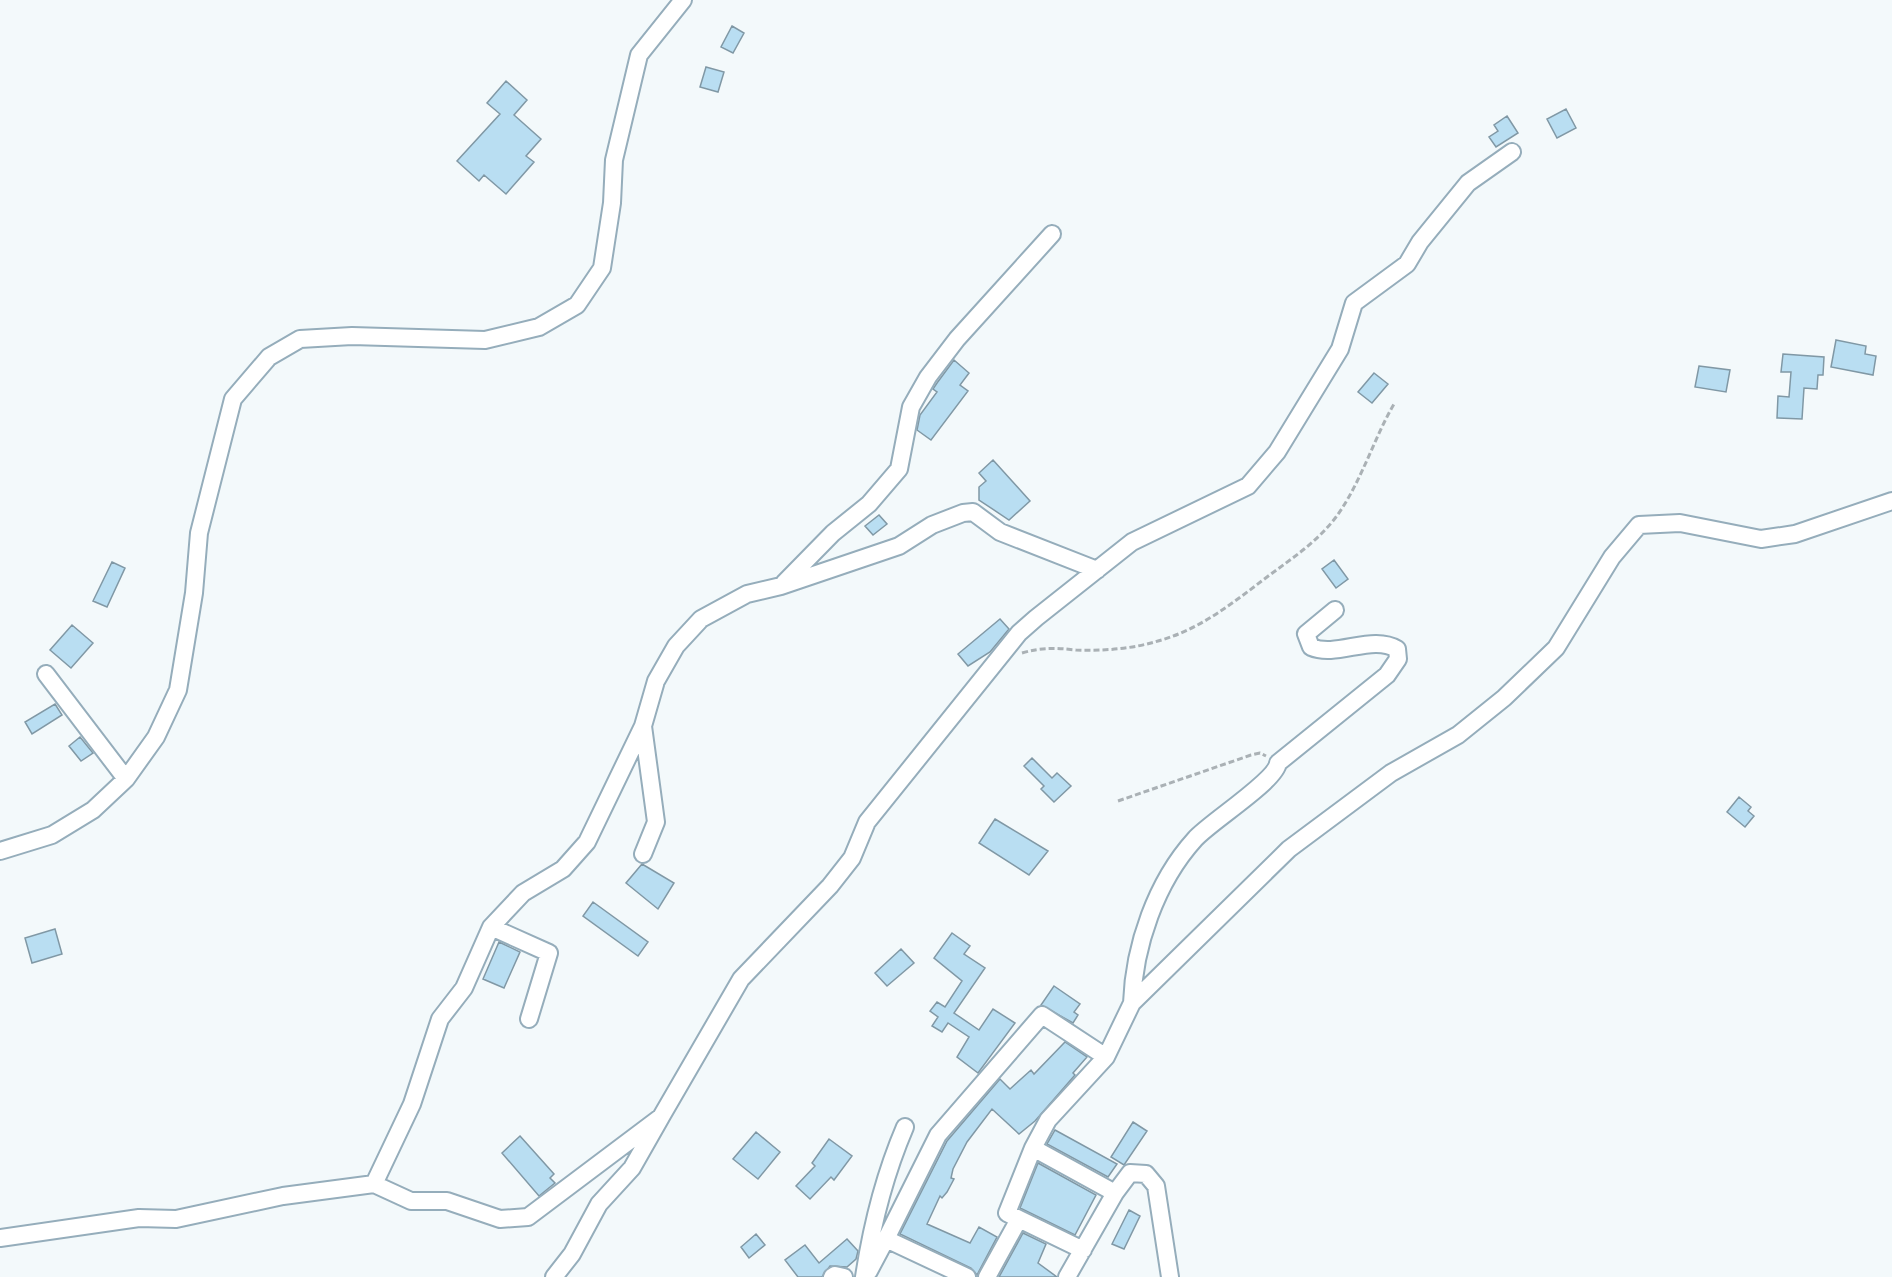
<svg xmlns="http://www.w3.org/2000/svg" width="1892" height="1277" viewBox="0 0 1892 1277" font-family="Overpass,sans-serif">
<style>
.building{fill:#b9def2;stroke:#8098a5;stroke-width:1.5}
.lines{fill:none;stroke-linecap:round;stroke-linejoin:round}
.minor-casing{stroke:#95adbb;stroke-width:20}
.path{stroke:#aab1b5;stroke-width:3;stroke-dasharray:6 3;stroke-linecap:butt}
.minor{stroke:#fff;stroke-width:16}
</style>
<rect width="100%" height="100%" fill="#f3f9fb"/>
<path class="building" d="M732,26L744,33L733,53L721,47Z
M706,67L724,72L718,92L700,87Z
M506,81L527,100L514,115L541,139L526,156L534,162L506,194L484,175L479,181L457,161L500,114L487,103Z
M1566,109L1576,128L1557,138L1547,119Z
M1507,116L1518,133L1496,147L1489,137L1498,131L1494,125Z
M1836,340L1866,346L1865,354L1876,356L1873,375L1831,367Z
M1783,354L1824,357L1823,375H1818L1817,389L1804,388L1802,419L1777,418L1778,396L1789,397L1791,372H1781Z
M954,360L969,373L960,385L968,391L931,440L917,430L920,415L937,392L933,389L937,383Z
M1699,366L1730,370L1726,392L1695,387Z
M1374,373L1388,384L1372,403L1358,392Z
M993,460L1030,501L1009,520L979,500V487L986,481L979,473Z
M879,515L887,524L873,535L865,526Z
M1334,560L1348,579L1336,588L1322,569Z
M112,562L125,568L107,607L93,601Z
M1000,619L1009,629L990,652L968,666L958,654Z
M72,625L93,643L71,668L50,650Z
M55,704L62,715L32,734L25,722Z
M80,737L93,753L81,761L69,746Z
M1032,758L1052,778L1057,773L1071,786L1054,802L1041,789L1044,786L1024,766Z
M1739,797L1751,807L1748,811L1754,816L1745,827L1727,812Z
M995,819L1048,851L1029,875L979,843Z
M642,864L674,883L658,909L626,883Z
M593,902L648,942L638,956L583,916Z
M55,929L62,954L32,963L25,938Z
M952,933L970,946L964,954L985,968L954,1013L979,1030L993,1009L1015,1023L978,1073L957,1057L969,1037L948,1023L942,1032L932,1026L938,1017L930,1011L937,1002L945,1007L962,981L934,958Z
M499,942L520,952L504,988L483,979Z
M901,949L914,963L887,986L875,973Z
M1054,986L1080,1004L1074,1012L1078,1015L1073,1023L1041,1005Z
M1065,1042L1087,1057L1073,1073L1075,1075L1035,1121L1019,1134L992,1109L967,1142L953,1169L951,1178L954,1179L947,1192L942,1198L940,1196L927,1224L970,1243L979,1227L997,1237L977,1275L971,1268L900,1234L947,1141L1000,1079L1010,1089L1031,1070L1034,1074Z
M1133,1122L1147,1131L1124,1165L1111,1157Z
M1055,1130L1117,1164L1108,1177L1047,1144Z
M756,1132L780,1152L758,1179L733,1159Z
M520,1136L554,1174L550,1178L555,1183L539,1196L502,1153Z
M829,1139L852,1156L834,1180L831,1177L810,1199L796,1186L815,1166L812,1163Z
M1038,1163L1096,1195L1075,1235L1020,1208Z
M1129,1210L1140,1216L1124,1249L1112,1244Z
M1023,1233L1046,1244L1038,1263L1057,1277H999Z
M756,1234L765,1245L749,1258L741,1247Z
M847,1239L858,1251L856,1259L847,1267L830,1266L822,1277H798L785,1260L805,1245L819,1263Z"/>
<g class="lines">
<g class="minor-casing">
<path id="minor" d="M784,583L833,533L869,504L899,469L911,407L928,377L957,339L1052,234
M46,674L126,779
M0,851L52,835L93,810L126,779L156,737L178,690L194,593L199,533L233,399L269,357L300,339L352,336L485,340L539,327L577,305L602,268L612,203L614,160L639,55L683,0
M643,854L656,822L643,726
M491,927L549,953L529,1019
M1132,1003C1134,946 1156,882 1195,839C1210,822 1276,781 1278,763L1387,675L1398,659L1397,649C1372,634 1337,658 1311,647L1306,634L1335,610
M661,1117L741,979L830,886L852,858L867,822L1019,633L1036,618L1132,542L1248,486L1277,452L1340,349L1354,303L1407,264L1420,242L1468,183L1512,152
M1033,1148L1115,1193
M374,1184L411,1201H447L500,1219L528,1217L661,1117L632,1168L599,1204L572,1254L554,1277
M1019,1219L1083,1250
M0,1238L139,1218L176,1219L283,1196L374,1184L412,1104L440,1019L464,988L491,927L523,893L563,869L587,842L643,726L656,681L676,646L701,619L747,594L781,586L899,546L932,525L963,513L973,512L1000,532L1097,570
M886,1239L938,1135L1042,1015L1106,1057
M869,1271L886,1239L967,1277
M832,1277L835,1275L844,1277
M864,1277C872,1224 884,1176 905,1127
M987,1277L1019,1219L1007,1213L1033,1148L1048,1120L1106,1057L1132,1003L1289,849L1391,773L1458,735L1504,698L1556,648L1612,557L1639,525L1680,523L1761,539L1795,534L1892,501
M1067,1277L1115,1193L1130,1173L1146,1174L1156,1186L1170,1277"/>
</g>
<path class="path" d="M1022,653C1042,647 1057,648 1076,650C1103,651 1132,649 1158,641C1202,629 1235,601 1271,574C1294,557 1318,541 1336,517C1361,483 1373,440 1394,404
M1118,801L1251,755L1260,753L1266,756"/>
<use href="#minor" class="minor"/>
</g>
</svg>
